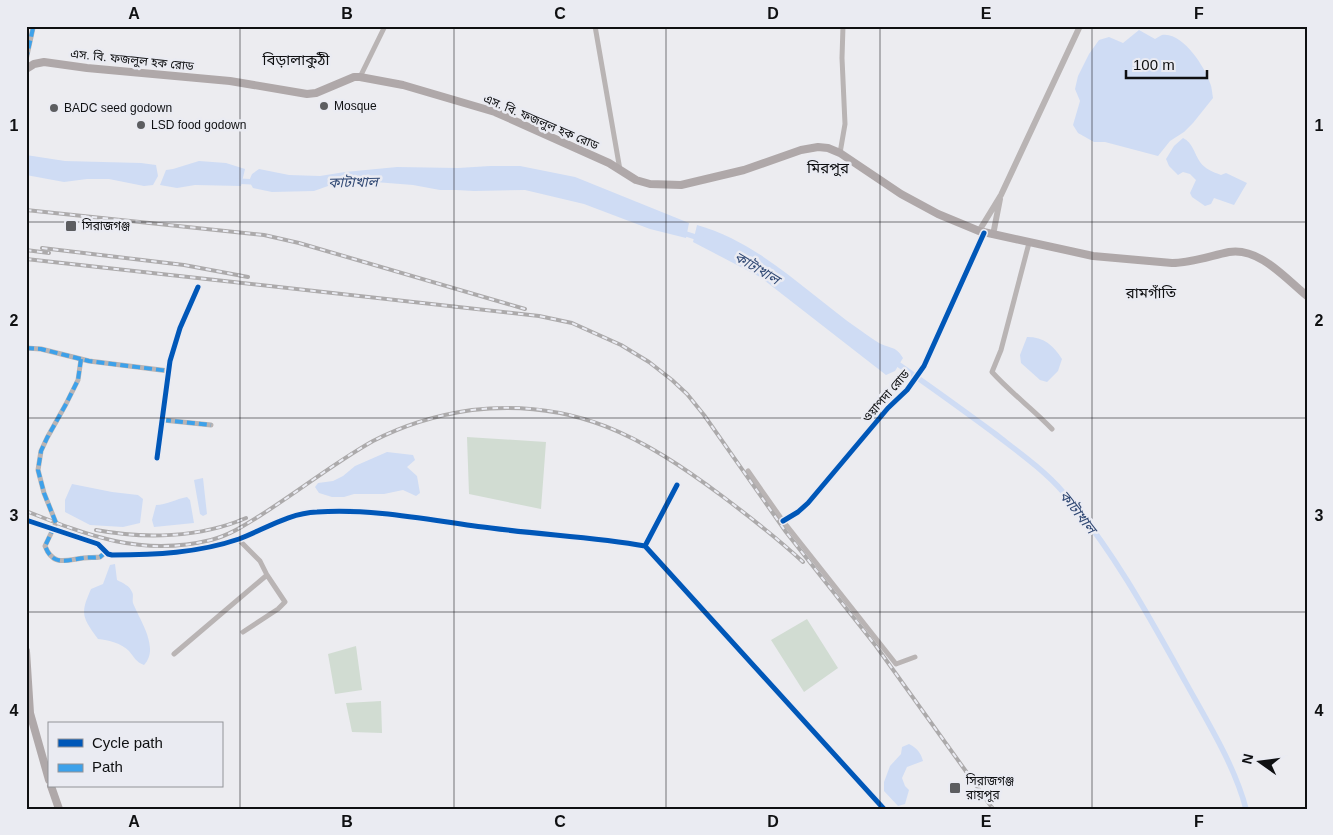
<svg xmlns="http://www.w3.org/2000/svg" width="1333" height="835" viewBox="0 0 1333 835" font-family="Helvetica,'Noto Sans Bengali',sans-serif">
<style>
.green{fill:#d1dcd2}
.water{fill:#cfdcf4}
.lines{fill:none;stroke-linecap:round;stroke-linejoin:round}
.canal{stroke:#cfdcf4;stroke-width:5.5}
.minor{stroke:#b9b4b4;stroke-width:5}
.tertiary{stroke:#b9b4b4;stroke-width:6}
.secondary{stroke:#afa8a9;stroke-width:8}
.rail-casing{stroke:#acaaab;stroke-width:4}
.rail{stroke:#eaebf2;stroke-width:2;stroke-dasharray:5.5;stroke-linecap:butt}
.quiet{stroke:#3da1ea;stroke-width:4;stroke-dasharray:8 4;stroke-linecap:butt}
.cycleway-casing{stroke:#eaebf2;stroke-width:8}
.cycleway{stroke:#0057b8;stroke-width:5}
.grid{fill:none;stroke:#0f1012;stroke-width:1;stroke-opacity:0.55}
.poi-dot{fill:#5c5d60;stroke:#eaebf2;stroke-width:2}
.labels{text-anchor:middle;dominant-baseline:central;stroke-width:5;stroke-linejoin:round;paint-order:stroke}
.street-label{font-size:12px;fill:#0f1012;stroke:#eaebf2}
.poi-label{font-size:12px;fill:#0f1012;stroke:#eaebf2;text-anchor:start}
.water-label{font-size:14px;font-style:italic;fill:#314974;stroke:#eaebf2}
.quarter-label{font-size:15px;fill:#0f1012;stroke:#eaebf2}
.neatline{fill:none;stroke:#0f1012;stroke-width:2}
.grid-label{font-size:16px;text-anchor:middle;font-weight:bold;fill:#0f1012}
</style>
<rect width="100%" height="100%" fill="#ececf0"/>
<path class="green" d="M467,437L546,442L541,509L469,494Z
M807,619L838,668L804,692L771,640Z
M356,646L362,690L335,694L328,654Z
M381,701L382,733L352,732L346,703Z"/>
<path class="water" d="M1139,30L1155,39C1158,37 1160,36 1162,35C1182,31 1205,67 1210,83C1212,87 1212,93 1213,98L1193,123L1184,132L1170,141L1158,156L1105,142H1094L1078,133L1073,125L1080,101L1075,89L1078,76L1089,54L1099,40L1109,37L1123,43Z
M1183,138C1193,143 1194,153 1200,162C1205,169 1213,172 1221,175L1226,173L1247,183L1234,205L1214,198L1211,204L1205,206L1192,197L1190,193L1196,180L1190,174L1183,172L1178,175L1169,166L1166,159L1174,146Z
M26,155L65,161L141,163L156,165L158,176L153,185L144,186L109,179H87L64,182L26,175Z
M199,161L226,163L245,169L241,186L195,185L177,188L160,185L166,170L173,169Z
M490,166H520L575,177L585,181L689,223L686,238L650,229L584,204L525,190L474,191L456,190H440L413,185L375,182L350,187L328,186L314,191L272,192L253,188L249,181L252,174L259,169L289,175L320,176L345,172L397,167L458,168Z
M697,225C761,243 807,293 860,330C866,334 872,339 879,343C890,349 895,345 903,358L895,371L886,375L760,277L693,242Z
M1027,337C1044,337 1053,345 1062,359L1058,371L1047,382L1040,380L1021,363L1020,355Z
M387,452L413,455L415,460L407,467L417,476L420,493L416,496L403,490L384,494H354L344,497H332L319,493L315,487L318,483L333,481L343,476L355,466Z
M203,478L207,514L203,516L200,514L194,480Z
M72,484L112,492L138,495L143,499L140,523L123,527L90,525L65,512V500Z
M187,497L190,500L194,523L154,527L152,520L156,505C166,505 176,499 187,497Z
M115,564L117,580C123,583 130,586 132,592C134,595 132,600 133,603C140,621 160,648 144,665C136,662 134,657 129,651C121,643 109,640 98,639C82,617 80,614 91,589L103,584L110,565Z
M909,744C917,748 921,753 923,761L907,767L902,778L905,786L909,790L905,804L898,806L884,791V782L890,766L901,754L902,747Z"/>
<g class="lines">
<path class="canal" d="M235,181L256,182
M680,232L702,239
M892,360C927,384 960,408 994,433C1017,451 1044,470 1063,492C1112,548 1150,618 1186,683C1207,721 1235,766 1246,809"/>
<path class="minor" d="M595,26L620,170
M26,60L33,28L32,26
M360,77L385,26
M840,153L845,124L842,58L843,26
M1029,243L1001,350L992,372C1011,393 1033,409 1052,429
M26,348L41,349L89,361L169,371
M81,359L78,380L66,404L47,438L41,451L38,470L44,493L56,523L45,546C53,567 67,560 83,558C89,557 95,558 100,557L106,552
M163,420L211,425
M157,458L170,361L180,328L198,287
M748,471L783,521L896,664L915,657
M677,485L645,546L884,809
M26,520L98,544L108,554L112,555C155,555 198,553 239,539C265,529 289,513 317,512C375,508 434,521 491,528C542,535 594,537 645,546
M243,632L278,609L285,602L267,575
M174,654L267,575L260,561L238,539"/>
<path class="tertiary" d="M979,231L1001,195L1080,26
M993,235L1000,199
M783,521L798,512L808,503L888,408L907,390L924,366L984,233"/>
<path class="secondary" d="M26,69L34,64L44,62L87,68L230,81L307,94L316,93L354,77H360L403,85L495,112L609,163L636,180L650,184L681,185L744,170L801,150L818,147L828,148L840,153L901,194L938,214L979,231L1093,256L1172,263C1191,263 1210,256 1229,252C1259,247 1285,278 1307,296
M26,651L30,713L49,780
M51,786L59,809"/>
<g class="rail-casing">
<path id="rail" d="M26,210L264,235L299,243L525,309
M42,248L184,265L248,277
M26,250L49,253
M26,259L539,316L572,323L621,345L649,362L672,380L687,394L704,415L786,532L876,646L993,809
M26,511C89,536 142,557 211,540C230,535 245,525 261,515C299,491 334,463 373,441C404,425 437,415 472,410C574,398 643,437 722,496C750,517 777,538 803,562
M96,530C144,539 200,538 246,518"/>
</g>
<use href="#rail" class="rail"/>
<path class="quiet" d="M26,60L33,28L32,26
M26,348L41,349L89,361L169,371
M81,359L78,380L66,404L47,438L41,451L38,470L44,493L56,523L45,546C53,567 67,560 83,558C89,557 95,558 100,557L106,552
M163,420L211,425"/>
<g class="cycleway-casing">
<path id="cycleway" d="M157,458L170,361L180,328L198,287
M677,485L645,546L884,809
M26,520L98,544L108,554L112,555C155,555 198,553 239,539C265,529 289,513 317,512C375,508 434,521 491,528C542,535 594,537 645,546
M783,521L798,512L808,503L888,408L907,390L924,366L984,233"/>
</g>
<use href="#cycleway" class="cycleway"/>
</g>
<path class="grid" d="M240,26V809M454,26V809M666,26V809M880,26V809M1092,26V809M26,222H1307M26,418H1307M26,612H1307"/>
<g class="poi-dot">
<circle cx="324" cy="106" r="5"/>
<circle cx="54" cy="108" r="5"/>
<circle cx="141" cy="125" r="5"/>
<rect x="65" y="220" width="12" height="12" rx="2.5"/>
<rect x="949" y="782" width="12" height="12" rx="2.5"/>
</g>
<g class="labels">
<g class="street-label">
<text transform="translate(132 60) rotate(6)">এস. বি. ফজলুল হক রোড</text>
<text transform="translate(541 122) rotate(23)">এস. বি. ফজলুল হক রোড</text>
<text transform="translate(886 396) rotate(-49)">ওয়াপদা রোড</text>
</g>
<g class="poi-label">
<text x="334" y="106">Mosque</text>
<text x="64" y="108">BADC seed godown</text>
<text x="151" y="125">LSD food godown</text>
<text x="82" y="226">সিরাজগঞ্জ</text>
<text x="966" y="781">সিরাজগঞ্জ<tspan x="966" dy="14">রায়পুর</tspan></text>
</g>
<g class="water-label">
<text transform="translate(353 182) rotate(-1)">কাটাখাল</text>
<text transform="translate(757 268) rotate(31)">কাটাখাল</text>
<text transform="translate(1078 512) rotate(52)">কাটাখাল</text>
</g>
<g class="quarter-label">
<text x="296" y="59">বিড়ালাকুঠী</text>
<text x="828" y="167">মিরপুর</text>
<text x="1151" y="292">রামগাঁতি</text>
</g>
</g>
<rect width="1333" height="835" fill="none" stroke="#eaebf2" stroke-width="55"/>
<rect x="48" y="722" width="175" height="65" fill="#eaebf2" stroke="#929398"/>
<rect x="58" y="739" width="25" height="8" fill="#0057b8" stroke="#929398"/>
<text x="92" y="748" font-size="15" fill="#0f1012">Cycle path</text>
<rect x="58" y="764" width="25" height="8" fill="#3da1ea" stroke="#929398"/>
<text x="92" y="772" font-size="15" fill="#0f1012">Path</text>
<g transform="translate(1260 762) rotate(284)" stroke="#eaebf2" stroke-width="4" paint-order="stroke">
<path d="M0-4L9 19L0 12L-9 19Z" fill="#0f1012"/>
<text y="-8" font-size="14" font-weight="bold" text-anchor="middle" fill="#0f1012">N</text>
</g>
<path d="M1126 70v8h81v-8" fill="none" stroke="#0f1012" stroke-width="2.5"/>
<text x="1133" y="70" font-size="15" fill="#0f1012" stroke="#eaebf2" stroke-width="4" paint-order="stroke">100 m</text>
<rect x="28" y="28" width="1278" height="780" class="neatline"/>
<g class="grid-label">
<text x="134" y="19">A</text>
<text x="347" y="19">B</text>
<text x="560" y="19">C</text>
<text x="773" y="19">D</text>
<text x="986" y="19">E</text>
<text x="1199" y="19">F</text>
<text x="14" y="131">1</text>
<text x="1319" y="131">1</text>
<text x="14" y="326">2</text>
<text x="1319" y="326">2</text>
<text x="14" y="521">3</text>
<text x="1319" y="521">3</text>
<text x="14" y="716">4</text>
<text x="1319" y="716">4</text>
<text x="134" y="827">A</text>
<text x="347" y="827">B</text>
<text x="560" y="827">C</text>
<text x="773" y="827">D</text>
<text x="986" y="827">E</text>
<text x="1199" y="827">F</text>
</g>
</svg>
